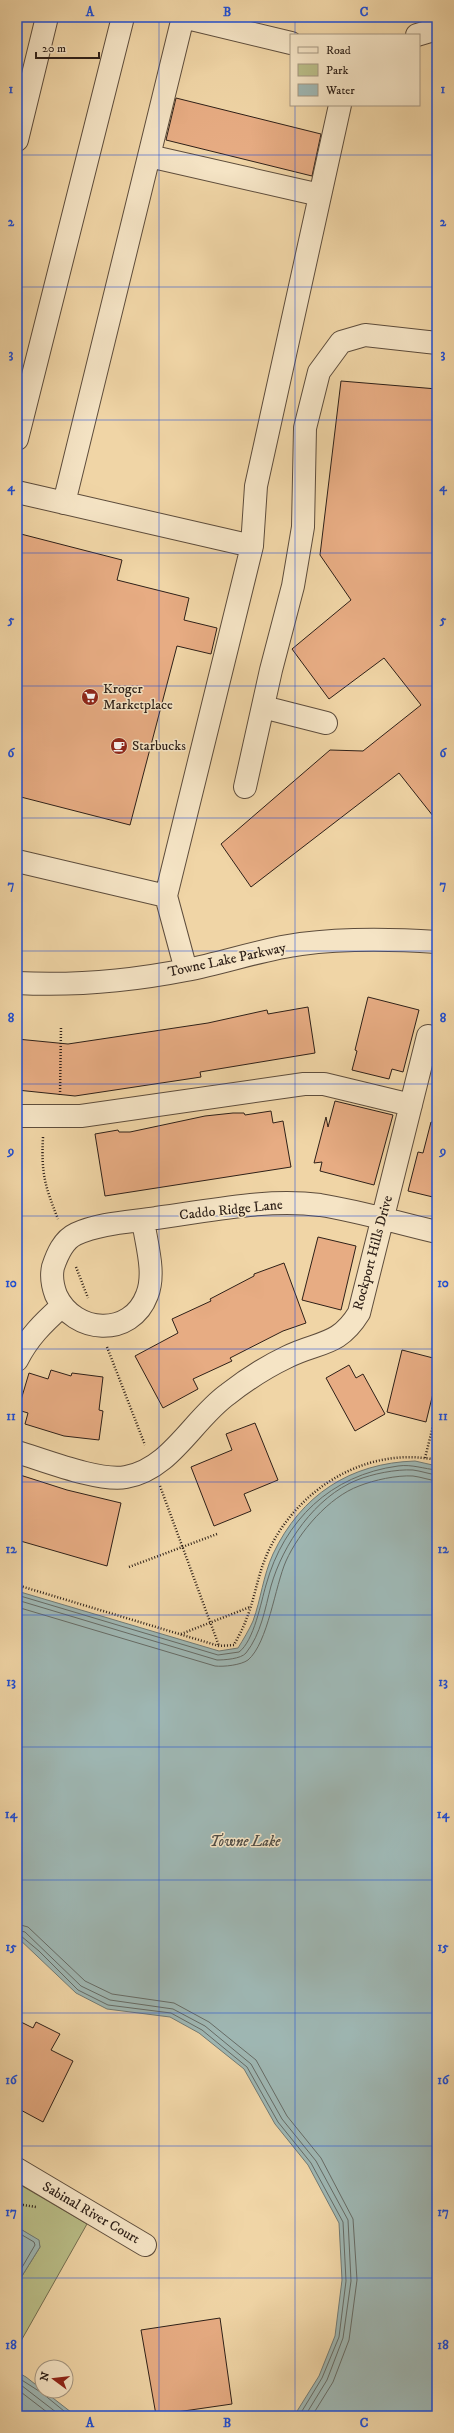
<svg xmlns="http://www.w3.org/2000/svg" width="454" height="2433" viewBox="0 0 454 2433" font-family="'IM FELL DW Pica',serif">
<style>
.green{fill:#b9bd87;stroke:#746e50}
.water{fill:#9eb6b2;stroke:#717a74}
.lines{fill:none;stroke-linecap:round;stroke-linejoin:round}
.shore{stroke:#666b65;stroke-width:1}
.building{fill:#e7ac83;stroke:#2e2018}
.minor-casing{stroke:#5e4d3c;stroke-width:24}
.path{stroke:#2e2018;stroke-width:2.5;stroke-dasharray:1 2;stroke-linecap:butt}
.minor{stroke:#f5e4c5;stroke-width:22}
.grid{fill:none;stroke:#1d4ed8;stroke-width:1;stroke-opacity:0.55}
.labels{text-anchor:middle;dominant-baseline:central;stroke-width:3;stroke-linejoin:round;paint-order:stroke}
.poi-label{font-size:14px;fill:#2e2018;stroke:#f5e4c5;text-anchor:start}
.street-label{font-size:14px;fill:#2e2018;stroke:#f5e4c5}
.water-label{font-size:15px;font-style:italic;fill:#504d46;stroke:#f5e4c5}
.neatline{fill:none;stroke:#1d4ed8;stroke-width:1.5}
.grid-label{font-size:13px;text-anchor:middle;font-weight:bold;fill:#1d4ed8}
</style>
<rect width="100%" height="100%" fill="#f0d5a6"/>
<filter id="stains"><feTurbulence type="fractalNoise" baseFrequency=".005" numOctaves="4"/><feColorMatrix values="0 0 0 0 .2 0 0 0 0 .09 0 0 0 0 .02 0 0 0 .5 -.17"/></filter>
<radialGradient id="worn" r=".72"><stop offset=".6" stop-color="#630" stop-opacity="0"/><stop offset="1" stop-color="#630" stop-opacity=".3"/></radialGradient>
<path class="green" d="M17,2183L87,2224L17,2348V2284L40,2247L38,2240L17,2227Z"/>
<path class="water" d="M415,1461L437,1466V2416H294L319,2376L335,2336L342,2280L339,2223L308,2165L275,2124L244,2069L199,2033L170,2017L107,2009L76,1993L17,1937V1591L219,1651L238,1648C243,1640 249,1630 253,1621C261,1599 263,1576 273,1554C301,1495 350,1463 415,1461Z
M17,2227L39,2240L40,2247L17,2284Z
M17,2372L26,2377L76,2416H17Z"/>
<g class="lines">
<path class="shore" d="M17,1595L218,1655L239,1652C254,1641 261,1602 266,1585C284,1520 331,1475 398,1466C412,1464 424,1469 437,1470
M17,1600L217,1660C224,1660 241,1659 246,1653C261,1634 265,1609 271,1586C283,1544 315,1497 357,1480C372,1474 396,1469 413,1470C421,1471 429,1474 437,1475
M17,1607L215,1666C224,1667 241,1665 248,1660C268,1643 275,1586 286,1561C299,1532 329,1497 359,1486C374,1480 397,1475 413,1476C421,1477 429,1480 437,1481
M17,1924L28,1927L85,1981L112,1994L174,2003L209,2022L256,2060L287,2116L321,2158L353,2219L357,2280L349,2340L333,2382L312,2416
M17,1930L25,1932L81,1986L110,2000L173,2009L205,2026L251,2064L282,2119L316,2161L348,2220L351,2281L343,2338L327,2380L305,2416
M17,1935L21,1936L39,1951L78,1990L108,2005L171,2013L202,2030L247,2067L278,2122L311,2163L343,2222L346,2281L339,2337L322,2378L299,2416
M17,2232L34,2242L35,2245L17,2276
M17,2377L42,2393L70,2416
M17,2382L61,2416
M17,2389L52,2416"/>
</g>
<path class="building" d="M176,98L321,134L312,176L166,140Z
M341,381L437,389V821L399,773L251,887L221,844L330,750L363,751L421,705L384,658L329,699L292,649L351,600L320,555Z
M17,533L122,560L117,580L189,598L184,620L217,628L211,654L177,646L130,825L17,796Z
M368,997L419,1010L403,1072L392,1069L389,1079L352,1070L357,1051L355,1050Z
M308,1007L315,1053L200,1072L201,1077L75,1096L17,1090V1039L68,1044L208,1023L267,1010L268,1014Z
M335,1101L393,1115L374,1185L320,1171L322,1162L314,1163L326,1117L328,1127Z
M271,1111L273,1123L283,1121L291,1167L105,1196L95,1134L118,1130L119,1132H130L205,1116L233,1113H244L245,1115Z
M431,1122L437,1123V1198L408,1191L418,1152L423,1153Z
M318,1237L356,1246L341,1310L302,1300Z
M284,1263L306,1323L283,1331L230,1358L232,1361L193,1379L198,1389L163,1408L135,1356L178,1333L172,1319L211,1301L210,1299L254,1276V1274Z
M402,1350L437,1359V1377L426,1422L387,1412Z
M349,1365L356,1378L363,1374L385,1414L355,1431L326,1378Z
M51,1370L71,1376L72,1373L103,1377L99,1410L103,1411L99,1440L64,1436L25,1424L28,1413L18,1410L29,1373L48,1379Z
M255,1423L278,1480L244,1494L251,1511L214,1526L191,1467L232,1450L226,1434Z
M17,1474L67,1490L121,1503L107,1566L17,1540Z
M17,2020L33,2028L36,2022L60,2034L51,2050L73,2061L43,2122L17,2108Z
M220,2318L232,2404L156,2415L141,2330Z"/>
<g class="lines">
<g class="minor-casing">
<path id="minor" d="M183,17L149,156L320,195
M183,17L291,43
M417,35L437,29
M17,140L47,17
M17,439L123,17
M17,492L252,546L166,896L186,970
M64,503L149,156
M252,546L256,486L340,105
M263,707L326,723
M245,787L271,670L293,586L303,527L305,428L319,372L341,342L365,335L437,343
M17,861L166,896
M17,983C74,986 130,981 186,970C224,963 262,949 301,944C347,938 391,939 437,942
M17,1116H81L304,1084H324L411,1105
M143,1220C146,1243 156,1273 147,1295C131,1338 74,1334 56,1295C53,1287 51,1276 53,1267C57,1255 63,1240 76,1234C100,1223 130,1222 156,1218C210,1211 266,1198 320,1205C359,1211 398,1223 437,1232
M17,1360C28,1338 43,1323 61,1307
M17,1452C44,1460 99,1482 126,1477C171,1469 193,1419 228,1394C246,1380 266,1367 287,1357C319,1341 338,1347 359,1313L428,1036
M17,2169L145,2245"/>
</g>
<path class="path" d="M60,1095L61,1027
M43,1137C41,1174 45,1186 58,1219
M76,1267L88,1298
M107,1347L145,1445
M425,1458L437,1410
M160,1486L219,1646
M129,1567L217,1534
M17,1585L219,1646L234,1645C238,1637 243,1629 246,1620C254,1601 257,1579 265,1559C292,1492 364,1445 437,1460
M181,1634L250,1607
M17,2204L36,2207"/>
<use href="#minor" class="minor"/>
</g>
<path class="grid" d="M159,17V2416M295,17V35M295,105V2416M17,155H437M17,287H437M17,420H437M17,553H437M17,686H437M17,818H437M17,951H437M17,1084H437M17,1216H437M17,1349H437M17,1482H437M17,1615H437M17,1747H437M17,1880H437M17,2013H437M17,2146H437M17,2278H437"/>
<defs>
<g id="supermarket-disc" transform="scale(0.9)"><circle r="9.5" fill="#8f2418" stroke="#f5e4c5"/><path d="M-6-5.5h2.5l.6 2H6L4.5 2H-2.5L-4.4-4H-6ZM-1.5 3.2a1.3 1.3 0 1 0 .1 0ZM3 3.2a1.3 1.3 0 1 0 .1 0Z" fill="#fff"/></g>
<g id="cafe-disc" transform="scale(0.9)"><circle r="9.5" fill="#8f2418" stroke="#f5e4c5"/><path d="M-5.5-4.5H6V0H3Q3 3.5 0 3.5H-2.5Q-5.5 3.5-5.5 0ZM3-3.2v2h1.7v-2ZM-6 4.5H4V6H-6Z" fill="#fff"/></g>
</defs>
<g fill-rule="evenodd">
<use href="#supermarket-disc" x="90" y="697"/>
<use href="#cafe-disc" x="119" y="746"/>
</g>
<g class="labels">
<g class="poi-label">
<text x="103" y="689">Kroger<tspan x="103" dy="16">Marketplace</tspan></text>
<text x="132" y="746">Starbucks</text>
</g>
<g class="street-label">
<text transform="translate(227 960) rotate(-12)">Towne Lake Parkway</text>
<text transform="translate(231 1210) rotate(-6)">Caddo Ridge Lane</text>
<text transform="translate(373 1253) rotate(-75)">Rockport Hills Drive</text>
<text transform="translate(91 2213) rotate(30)">Sabinal River Court</text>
</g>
<g class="water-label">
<text x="245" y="1841">Towne Lake</text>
</g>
</g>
<rect width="454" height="2433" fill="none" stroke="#f0d5a6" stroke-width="44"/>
<rect x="290" y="34" width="130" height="72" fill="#f5e4c5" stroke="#a59680"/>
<rect x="298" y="47" width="20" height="6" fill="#f5e4c5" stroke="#a59680"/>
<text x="326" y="54" font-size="12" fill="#2e2018">Road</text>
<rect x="298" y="64" width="20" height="12" fill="#b9bd87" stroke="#a59680"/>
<text x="326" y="74" font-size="12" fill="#2e2018">Park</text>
<rect x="298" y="84" width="20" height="12" fill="#9eb6b2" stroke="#a59680"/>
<text x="326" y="94" font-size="12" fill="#2e2018">Water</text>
<g transform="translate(54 2379) rotate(285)"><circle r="19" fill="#f5e4c5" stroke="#a59680"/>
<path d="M0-3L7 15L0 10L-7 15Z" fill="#8f2418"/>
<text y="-6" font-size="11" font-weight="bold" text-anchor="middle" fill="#2e2018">N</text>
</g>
<path d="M36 52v6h63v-6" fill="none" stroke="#2e2018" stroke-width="2"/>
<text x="42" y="52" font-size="12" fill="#2e2018" stroke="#f5e4c5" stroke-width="3" paint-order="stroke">20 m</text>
<rect x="22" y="22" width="410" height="2389" class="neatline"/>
<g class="grid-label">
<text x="90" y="16">A</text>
<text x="227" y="16">B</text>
<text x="364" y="16">C</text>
<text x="11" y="93">1</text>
<text x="443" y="93">1</text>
<text x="11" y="226">2</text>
<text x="443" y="226">2</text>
<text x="11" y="358">3</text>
<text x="443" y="358">3</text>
<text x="11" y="491">4</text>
<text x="443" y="491">4</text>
<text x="11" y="624">5</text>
<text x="443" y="624">5</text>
<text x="11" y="757">6</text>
<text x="443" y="757">6</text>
<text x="11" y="889">7</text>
<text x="443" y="889">7</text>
<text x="11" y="1022">8</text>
<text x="443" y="1022">8</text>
<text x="11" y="1155">9</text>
<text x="443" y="1155">9</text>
<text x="11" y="1287">10</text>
<text x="443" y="1287">10</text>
<text x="11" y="1420">11</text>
<text x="443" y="1420">11</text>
<text x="11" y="1553">12</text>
<text x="443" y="1553">12</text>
<text x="11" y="1686">13</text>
<text x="443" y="1686">13</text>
<text x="11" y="1818">14</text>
<text x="443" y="1818">14</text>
<text x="11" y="1951">15</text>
<text x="443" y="1951">15</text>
<text x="11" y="2084">16</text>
<text x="443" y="2084">16</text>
<text x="11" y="2216">17</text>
<text x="443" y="2216">17</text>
<text x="11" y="2349">18</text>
<text x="443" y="2349">18</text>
<text x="90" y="2427">A</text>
<text x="227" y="2427">B</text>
<text x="364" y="2427">C</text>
</g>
<rect width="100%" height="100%" filter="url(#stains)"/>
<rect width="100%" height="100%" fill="url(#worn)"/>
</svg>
